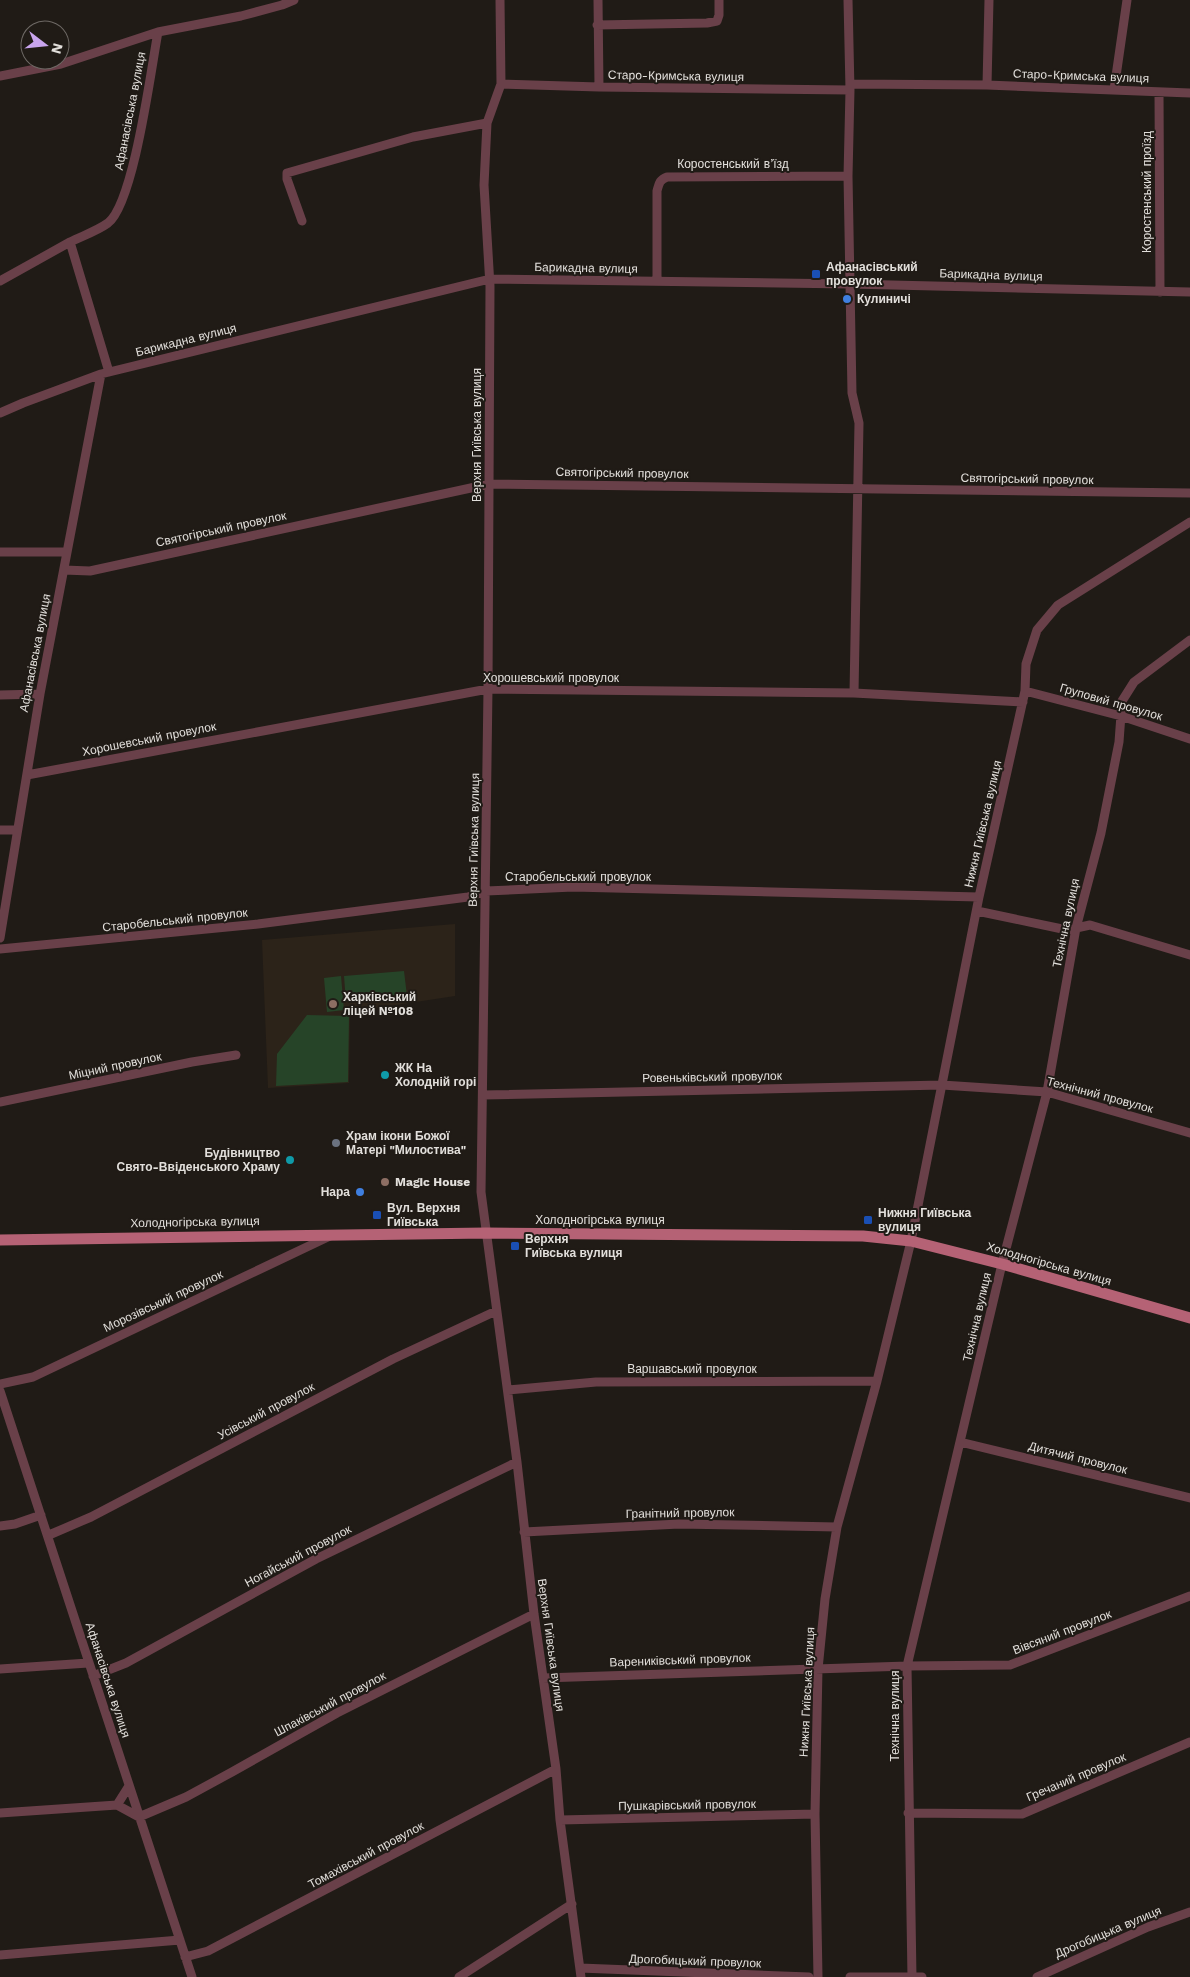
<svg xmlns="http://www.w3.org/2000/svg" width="1190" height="1977" viewBox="0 0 1190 1977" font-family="'Work Sans',sans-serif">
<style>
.built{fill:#2c2319}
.green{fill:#264428}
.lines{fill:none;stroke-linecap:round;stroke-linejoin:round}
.minor{stroke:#694049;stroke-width:9}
.major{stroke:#b56275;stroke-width:11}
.transit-dot{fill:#1a4fb4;stroke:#201b16;stroke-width:2}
.shop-dot{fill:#3f7fe0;stroke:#201b16;stroke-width:2}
.education-dot{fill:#8d6e63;stroke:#201b16;stroke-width:2}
.culture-dot{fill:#0f9aa8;stroke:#201b16;stroke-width:2}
.worship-dot{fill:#6b7280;stroke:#201b16;stroke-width:2}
.labels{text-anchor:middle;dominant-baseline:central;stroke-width:4;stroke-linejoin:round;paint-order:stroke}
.street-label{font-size:12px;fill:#e2dfdb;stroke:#201b16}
.poi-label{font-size:12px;font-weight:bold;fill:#e2dfdb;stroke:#201b16;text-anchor:start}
</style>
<rect width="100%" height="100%" fill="#201b16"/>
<path class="built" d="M455,924V996L350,1012L349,1083L268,1088L262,940Z"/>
<path class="green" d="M404,971L407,996L346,1002L344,976Z
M341,976L344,1010L327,1012L324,978Z
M307,1015L349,1016L348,1082L276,1086L277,1054Z"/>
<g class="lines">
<path class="minor" d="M500,0L501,84L487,123L484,185L490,286L488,689L481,1192L517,1462L534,1614L556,1769L560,1820L581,1977
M598,0L599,87
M848,0L850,90L848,176L852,393L859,423L854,693
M597,25L707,23L717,21L719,15V0
M0,76L61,64L158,32L241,16L282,5L294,0
M501,84L599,87L850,90
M850,84L987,85L1190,93
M987,85L989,0
M1114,90L1127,0
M1159,92L1160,292
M302,221L287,179V173L413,137L487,123
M0,281L70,242
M657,281V191C659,184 659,180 667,177L848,176
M109,372L70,242C82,236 97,231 108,223C134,203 151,69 158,32
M0,413L23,403L101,374L490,279L850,284L1190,292
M0,552H66
M64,570L90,571L489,484L1190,493
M1025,691L1121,716L1190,739
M0,695L40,694
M27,775L488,689L854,693L1023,702
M0,830H17
M977,911L1067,930L1090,925L1190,955
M0,938L40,694L101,374
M0,949L258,924L468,897L486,891L573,887L979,897
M483,1095L942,1085L1047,1092L1190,1133
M0,1102L192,1062L236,1055
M0,1384L33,1377L330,1236
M508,1390L596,1382L877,1381
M0,1391L192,1977
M960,1442L1190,1498
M0,1526L15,1524L41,1515
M524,1532L679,1524L837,1527
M49,1535L91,1517L393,1359L496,1311
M0,1669L88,1663
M93,1676L126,1663L316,1559L517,1462
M543,1678L907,1666L1010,1665L1190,1596
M117,1805L139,1817L186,1797L232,1772L337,1713L534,1614
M0,1813L117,1805L129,1786
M908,1813L1022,1814L1190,1742
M560,1820L815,1814
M0,1955L180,1940
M185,1957L208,1951L556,1769
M580,1968L809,1977
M459,1977L572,1904
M818,1977L815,1814L818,1669L825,1599L837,1527L877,1381L911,1241L979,897L1025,691L1026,664L1037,630L1058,605L1190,522
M850,1977H922
M912,1977L907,1666L1002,1264L1047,1092L1076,928L1101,833L1119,742L1122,701L1134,682L1190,640
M1037,1977L1148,1927L1190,1912"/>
<path class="major" d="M0,1240L486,1233L863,1236L911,1241L1002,1264L1190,1318"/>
</g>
<g class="transit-dot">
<rect x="811" y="269" width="10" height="10" rx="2.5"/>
<rect x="372" y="1210" width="10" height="10" rx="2.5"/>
<rect x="863" y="1215" width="10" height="10" rx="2.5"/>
<rect x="510" y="1241" width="10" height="10" rx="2.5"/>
</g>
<g class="shop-dot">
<circle cx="847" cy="299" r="5"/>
<circle cx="360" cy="1192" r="5"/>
</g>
<g class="education-dot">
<circle cx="333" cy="1004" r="5"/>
<circle cx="385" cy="1182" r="5"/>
</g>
<g class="culture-dot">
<circle cx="385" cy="1075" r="5"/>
<circle cx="290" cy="1160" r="5"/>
</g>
<circle class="worship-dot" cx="336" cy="1143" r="5"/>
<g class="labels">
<g class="street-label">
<text transform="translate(676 76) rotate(1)">Старо-Кримська вулиця</text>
<text transform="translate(1081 76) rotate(2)">Старо-Кримська вулиця</text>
<text transform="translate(130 111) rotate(-79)">Афанасівська вулиця</text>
<text x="733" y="164">Коростенський в’їзд</text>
<text transform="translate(1147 192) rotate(-90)">Коростенський проїзд</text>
<text transform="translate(586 268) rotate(1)">Барикадна вулиця</text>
<text transform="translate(991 275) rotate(2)">Барикадна вулиця</text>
<text transform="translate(186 340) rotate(-14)">Барикадна вулиця</text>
<text transform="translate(477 435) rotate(-90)">Верхня Гиївська вулиця</text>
<text transform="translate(622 473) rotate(1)">Святогірський провулок</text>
<text transform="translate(1027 479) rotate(1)">Святогірський провулок</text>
<text transform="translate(221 529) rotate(-12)">Святогірський провулок</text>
<text transform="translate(35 653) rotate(-79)">Афанасівська вулиця</text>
<text x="551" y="678">Хорошевський провулок</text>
<text transform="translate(1111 702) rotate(16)">Груповий провулок</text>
<text transform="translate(149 739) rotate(-11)">Хорошевський провулок</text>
<text transform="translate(983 824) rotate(-77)">Нижня Гиївська вулиця</text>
<text transform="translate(474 840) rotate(-89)">Верхня Гиївська вулиця</text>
<text x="578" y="877">Старобельський провулок</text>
<text transform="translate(175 920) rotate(-6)">Старобельський провулок</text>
<text transform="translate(1066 923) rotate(-78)">Технічна вулиця</text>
<text transform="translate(115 1066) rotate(-12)">Міцний провулок</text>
<text transform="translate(712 1077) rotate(-1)">Ровеньківський провулок</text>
<text transform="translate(1100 1095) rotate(15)">Технічний провулок</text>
<text x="600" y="1220">Холодногірська вулиця</text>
<text transform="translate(195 1222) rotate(-1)">Холодногірська вулиця</text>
<text transform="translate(1049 1264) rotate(16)">Холодногірська вулиця</text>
<text transform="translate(163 1301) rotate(-25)">Морозівський провулок</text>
<text transform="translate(977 1317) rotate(-77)">Технічна вулиця</text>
<text x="692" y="1369">Варшавський провулок</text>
<text transform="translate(266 1411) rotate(-28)">Усівський провулок</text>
<text transform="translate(1078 1458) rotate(14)">Дитячий провулок</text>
<text transform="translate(680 1513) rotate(-1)">Гранітний провулок</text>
<text transform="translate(298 1556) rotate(-28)">Ногайський провулок</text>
<text transform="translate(1062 1632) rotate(-21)">Вівсяний провулок</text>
<text transform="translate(551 1645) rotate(82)">Верхня Гиївська вулиця</text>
<text transform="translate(680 1660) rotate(-2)">Варениківський провулок</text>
<text transform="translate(108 1680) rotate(72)">Афанасівська вулиця</text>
<text transform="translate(807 1692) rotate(-87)">Нижня Гиївська вулиця</text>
<text transform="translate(330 1704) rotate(-28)">Шпаківський провулок</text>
<text transform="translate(895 1716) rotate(-90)">Технічна вулиця</text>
<text transform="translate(1076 1777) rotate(-23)">Гречаний провулок</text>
<text transform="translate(687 1805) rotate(-1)">Пушкарівський провулок</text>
<text transform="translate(366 1855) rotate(-28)">Томахівський провулок</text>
<text transform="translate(1108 1932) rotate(-23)">Дрогобицька вулиця</text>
<text transform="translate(695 1961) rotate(2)">Дрогобицький провулок</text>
</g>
<g class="poi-label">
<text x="826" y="267">Афанасівський<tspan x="826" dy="14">провулок</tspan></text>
<text x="857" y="299">Кулиничі</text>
<text x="343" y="997">Харківський<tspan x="343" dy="14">ліцей №108</tspan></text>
<text x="395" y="1068">ЖК На<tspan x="395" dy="14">Холодній горі</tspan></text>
<text x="346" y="1136">Храм ікони Божої<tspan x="346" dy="14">Матері "Милостива"</tspan></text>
<text x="280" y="1153" text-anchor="end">Будівництво<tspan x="280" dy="14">Свято-Ввіденського Храму</tspan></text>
<text x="395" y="1182">Magic House</text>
<text x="350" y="1192" text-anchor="end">Нара</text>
<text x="387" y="1208">Вул. Верхня<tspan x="387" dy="14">Гиївська</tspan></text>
<text x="878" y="1213">Нижня Гиївська<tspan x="878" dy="14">вулиця</tspan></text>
<text x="525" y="1239">Верхня<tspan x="525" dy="14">Гиївська вулиця</tspan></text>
</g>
</g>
<g transform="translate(45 45) rotate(106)"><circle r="24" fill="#201b16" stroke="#6e6965"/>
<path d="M0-4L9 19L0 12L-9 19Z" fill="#c9a5ee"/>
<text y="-8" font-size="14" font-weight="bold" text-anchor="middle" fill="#e2dfdb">N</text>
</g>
</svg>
